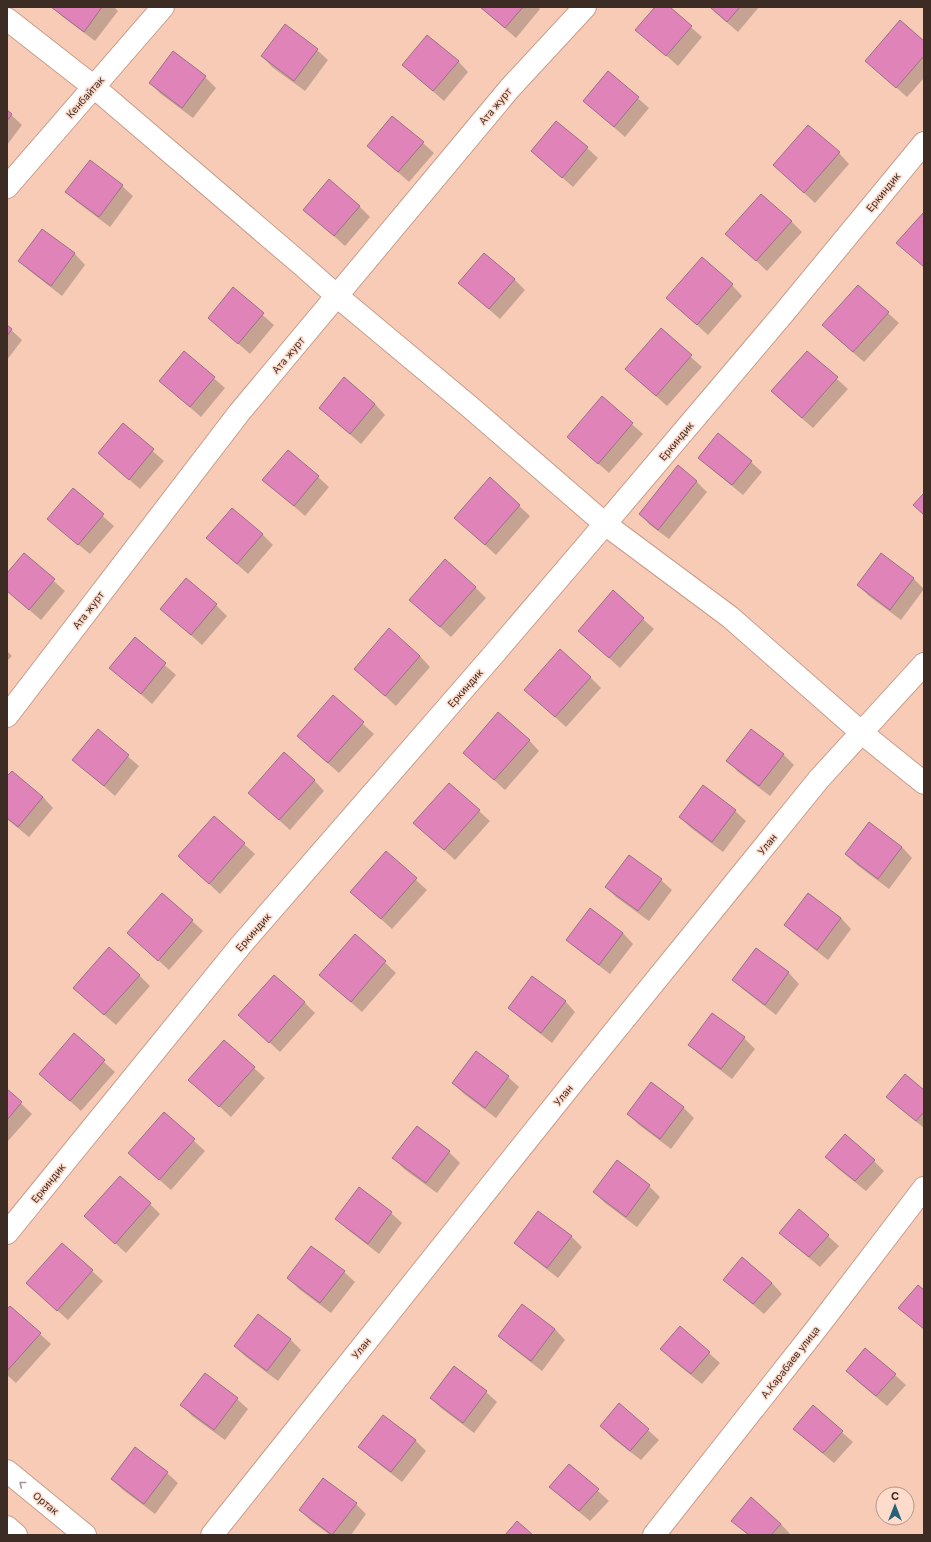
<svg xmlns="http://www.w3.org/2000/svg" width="931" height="1542" viewBox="0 0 931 1542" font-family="Inter,sans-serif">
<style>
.shadow{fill:#0003}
.building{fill:#e083b9;stroke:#997287}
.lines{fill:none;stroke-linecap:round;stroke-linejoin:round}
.minor-casing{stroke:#c89d8a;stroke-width:24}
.tertiary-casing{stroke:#c89d8a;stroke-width:24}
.minor{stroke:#fff;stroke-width:22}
.tertiary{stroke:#fff;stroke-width:22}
.oneway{stroke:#9e9692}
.labels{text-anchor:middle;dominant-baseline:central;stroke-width:3;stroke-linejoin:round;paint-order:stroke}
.street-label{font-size:10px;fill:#3d2c24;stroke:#ffdbcb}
</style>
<rect width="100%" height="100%" fill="#f8cbb7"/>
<path class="shadow" d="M53,7H114L118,11L95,41L63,17Z
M480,7H538L540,9L516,38Z
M656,7H668L702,37L678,66L637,30Z
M709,7H759L738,32Z
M924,42V78L907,97L866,61Z
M317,50L328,60L305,91L272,67L262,56Z
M458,61L468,72L444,101L403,65Z
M608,72L649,108L625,137L584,101Z
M205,77L216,88L193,118L161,94L150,83Z
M7,111L22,125L7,145Z
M423,143L434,153L409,182L368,146Z
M587,148L598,158L573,187L532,151Z
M839,153L849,164L815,203L774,165Z
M122,186L133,196L110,227L77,202L67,192Z
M359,206L370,217L345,246L305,210Z
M791,221L802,232L767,271L727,234Z
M43,230L75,254L85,265L62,296L30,271L19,261Z
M514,279L525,290L500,319L459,283Z
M732,285L742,296L708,335L667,298Z
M233,289L274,325L250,354L209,318Z
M888,313L899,323L864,362L834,336Z
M7,326L22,340L7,360Z
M661,330L702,367L667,406L637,379Z
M184,352L225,388L201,417L160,381Z
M807,352L848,389L813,428L783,402Z
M602,398L643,434L609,473L568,437Z
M375,404L385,415L361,444L320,408Z
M123,425L164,461L140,489L99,453Z
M700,458L751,462L762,472L743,495L710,468Z
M318,477L329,487L305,516L264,480Z
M490,479L530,516L496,555L455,518Z
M696,481L707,492L669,539L650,525L640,514Z
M73,490L114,526L90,554L59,529Z
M262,534L273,545L248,574L207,538Z
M881,554L914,579L924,589L901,620L869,596L858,585Z
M24,555L65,591L41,620L7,591V575Z
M475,587L486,598L451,637L421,610Z
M613,592L654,629L620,668L579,631Z
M216,605L227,616L202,645L161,609Z
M135,639L176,675L152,704L111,668Z
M7,651L12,656L7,661Z
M420,656L430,667L396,706L355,669Z
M590,677L601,688L566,727L536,700Z
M333,697L374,734L339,773L309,747Z
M98,731L139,766L115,796L74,760Z
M529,740L539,751L505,790L464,753Z
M783,754L794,765L770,796L738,772L728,761Z
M7,778L43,797L53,808L29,837L7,819Z
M314,780L324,791L290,830L249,793Z
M479,811L490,821L455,860L414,823Z
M735,811L746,821L723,852L691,828L680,817Z
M244,844L255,854L220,894L179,856Z
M902,847L912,858L889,889L857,865L846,854Z
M386,853L427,890L392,929L351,892Z
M629,856L661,880L672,890L649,921L616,897L606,887Z
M163,894L203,931L169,970L128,933Z
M808,894L841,918L851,929L828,960L796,935L785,925Z
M623,933L633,944L610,974L578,950L567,940Z
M356,935L396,973L362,1012L331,985Z
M757,949L789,973L799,984L776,1015L744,990L733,980Z
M139,975L150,986L116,1025L85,998Z
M565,1001L575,1012L552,1043L520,1018L509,1008Z
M304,1002L315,1013L280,1052L239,1015Z
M712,1014L744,1038L755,1049L732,1079L700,1055L689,1045Z
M74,1035L115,1072L81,1111L40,1074Z
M254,1068L265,1078L231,1117L190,1080Z
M508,1077L519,1087L496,1118L464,1094L453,1083Z
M651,1083L684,1108L694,1118L671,1149L639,1125L628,1114Z
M7,1090L32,1114L7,1142Z
M924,1091V1128L898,1107L887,1097Z
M164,1114L205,1151L171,1190L140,1163Z
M417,1128L449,1152L460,1163L437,1193L404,1169L394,1158Z
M826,1157L874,1161L884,1171L866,1191L837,1168Z
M617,1162L649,1186L660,1197L637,1227L605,1203L594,1192Z
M150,1204L160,1214L126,1253L85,1216Z
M391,1213L402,1223L379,1254L347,1229L336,1219Z
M780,1233L828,1236L839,1246L820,1267L791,1243Z
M571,1236L582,1247L558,1278L526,1253L515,1243Z
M92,1271L103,1281L68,1320L27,1283Z
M344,1272L355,1282L331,1313L299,1289L288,1278Z
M724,1280L772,1283L782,1294L764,1314Z
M7,1311L40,1334L51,1344L16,1383L7,1375Z
M258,1315L291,1340L301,1350L278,1381L246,1357L235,1346Z
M680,1327L720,1363L702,1384L672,1360L662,1349Z
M555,1329L565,1340L542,1371L510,1346L499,1336Z
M847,1371L895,1375L906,1385L887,1406L858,1382Z
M486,1392L497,1402L474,1433L441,1408L431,1398Z
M237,1399L248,1409L225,1440L192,1416L182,1405Z
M619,1404L659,1440L641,1460L611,1437L601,1426Z
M813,1407L853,1442L834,1463L805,1439L794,1429Z
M415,1440L426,1451L402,1482L370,1457L360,1447Z
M569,1465L609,1501L590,1521L561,1497L550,1487Z
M167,1473L178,1483L155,1514L123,1490L112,1479Z
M356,1504L366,1514L351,1535H330L311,1521L300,1510Z
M733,1521L781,1524L791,1535H748Z"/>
<path class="building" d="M51,7H102L84,32Z
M480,7H523L505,28Z
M655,7H670L692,26L666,56L635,30Z
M710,7H740L727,22Z
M900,20L924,41V56L896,88L865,61Z
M285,24L318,49L294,81L261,56Z
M427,35L459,61L433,91L402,65Z
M173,51L206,76L182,108L149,83Z
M608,71L639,97L614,127L583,101Z
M7,110L12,114L7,121Z
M392,116L424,142L398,172L367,146Z
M556,121L588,147L562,178L531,151Z
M808,125L840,152L804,193L773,165Z
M90,160L123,185L99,217L65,192Z
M329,179L360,206L334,236L303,210Z
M761,194L792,221L756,261L725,234Z
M924,212V267L896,243Z
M42,229L75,253L51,286L18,261Z
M484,253L515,279L489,309L458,283Z
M702,257L733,284L697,325L666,298Z
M858,285L889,312L853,352L822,325Z
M233,287L264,313L238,344L208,318Z
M7,325L12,329L7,336Z
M661,328L692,355L656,396L625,369Z
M184,351L215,377L190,407L159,381Z
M807,351L838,377L802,418L771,391Z
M344,377L375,404L350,434L319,408Z
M602,396L633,423L598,464L567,437Z
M123,423L154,449L129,480L98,453Z
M718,433L752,461L732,485L698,458Z
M288,450L319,476L294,506L262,480Z
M678,465L697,481L658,530L639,514Z
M490,477L520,505L485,545L454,518Z
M73,488L104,514L78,545L47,519Z
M924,493V515L913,505Z
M232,508L263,534L237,564L206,538Z
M24,553L55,579L29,610L7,591V573Z
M881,553L914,578L890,610L857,585Z
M445,559L476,587L440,627L409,600Z
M186,578L217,604L191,635L160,609Z
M613,590L644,618L609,658L578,631Z
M389,628L420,656L385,696L354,669Z
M135,637L166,663L141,694L109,668Z
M560,649L591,677L555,717L524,690Z
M333,695L364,722L328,763L297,736Z
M498,712L530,740L494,780L463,753Z
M98,729L129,755L104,786L72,760Z
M751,729L784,754L759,786L726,761Z
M284,752L315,780L279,820L248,793Z
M12,771L43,797L18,827L7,818V776Z
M449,783L480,810L444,850L413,823Z
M703,785L736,810L712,842L679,817Z
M214,816L245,843L209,884L178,856Z
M869,822L902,847L878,879L845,854Z
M386,851L417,878L381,919L350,892Z
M629,855L662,879L638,911L605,887Z
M162,893L193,920L158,961L127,933Z
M808,893L841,918L817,950L784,925Z
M590,908L623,933L599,965L566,940Z
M355,934L386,961L351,1002L319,975Z
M109,947L140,975L104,1015L73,988Z
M756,948L789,972L765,1005L732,980Z
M274,975L305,1002L269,1043L238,1015Z
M532,976L566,1001L541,1033L508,1008Z
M712,1013L745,1037L721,1069L688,1045Z
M74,1033L105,1060L70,1101L39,1074Z
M224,1040L255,1067L219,1107L188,1080Z
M476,1051L509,1076L485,1108L452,1083Z
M905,1074L924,1090V1112L916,1121L886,1097Z
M651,1082L684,1107L660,1139L627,1114Z
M7,1089L22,1102L7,1120Z
M164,1112L195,1139L159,1180L128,1153Z
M417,1126L450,1151L426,1183L392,1158Z
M845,1134L875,1160L855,1181L825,1157Z
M617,1160L650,1185L626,1217L593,1192Z
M120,1176L151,1203L115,1244L84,1216Z
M359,1187L392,1212L368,1244L335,1219Z
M799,1209L829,1235L809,1257L779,1233Z
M538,1211L572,1236L547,1268L514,1243Z
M62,1243L93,1270L57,1311L26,1283Z
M311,1246L345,1271L320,1303L287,1278Z
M742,1257L772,1283L753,1304L723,1280Z
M918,1285L924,1290V1329L898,1308Z
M522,1304L555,1329L531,1361L498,1336Z
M10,1306L41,1333L7,1371V1309Z
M258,1314L291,1339L267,1371L234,1346Z
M680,1326L710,1352L691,1374L660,1349Z
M865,1348L896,1374L876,1396L846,1371Z
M454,1366L487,1391L463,1423L430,1398Z
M205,1373L238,1398L214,1430L180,1405Z
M619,1403L649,1429L630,1451L600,1426Z
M813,1405L843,1431L823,1453L793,1429Z
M383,1415L416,1440L391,1472L358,1447Z
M135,1447L168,1472L144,1504L111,1479Z
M569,1464L599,1489L579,1511L549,1487Z
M323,1478L357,1503L332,1535L299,1510Z
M751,1497L781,1524L771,1535H749L731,1521Z
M517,1521L533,1535H505Z"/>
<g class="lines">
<g class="minor-casing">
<path id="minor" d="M7,19L94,87L302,265L337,296L470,407L605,524L730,617L862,733L924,783
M7,187L163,7
M7,716L239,413L510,88L585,7
M7,1233L241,945L494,654L605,524L783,314L924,143
M212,1535L575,1080L819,779L924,664
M654,1535L817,1328L924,1188"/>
</g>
<g class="tertiary-casing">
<path id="tertiary" d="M7,1471L85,1535
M7,1527L16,1535"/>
</g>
<use href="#minor" class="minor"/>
<use href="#tertiary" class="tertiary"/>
</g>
<defs><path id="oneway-chevron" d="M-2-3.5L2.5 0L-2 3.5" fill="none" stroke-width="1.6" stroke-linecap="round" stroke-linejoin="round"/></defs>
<use class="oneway" href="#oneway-chevron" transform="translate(22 1484) rotate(-141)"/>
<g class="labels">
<g class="street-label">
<text transform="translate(85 97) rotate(-49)">Кенбайтак</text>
<text transform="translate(495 106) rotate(-50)">Ата журт</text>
<text transform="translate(883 192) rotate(-51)">Еркиндик</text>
<text transform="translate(288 355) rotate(-50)">Ата журт</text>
<text transform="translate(676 441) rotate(-50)">Еркиндик</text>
<text transform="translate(88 610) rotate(-53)">Ата журт</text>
<text transform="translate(465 688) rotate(-49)">Еркиндик</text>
<text transform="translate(767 844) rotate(-51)">Улан</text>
<text transform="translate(253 932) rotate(-49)">Еркиндик</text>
<text transform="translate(563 1095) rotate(-51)">Улан</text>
<text transform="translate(48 1183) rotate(-51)">Еркиндик</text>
<text transform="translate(361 1348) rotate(-51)">Улан</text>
<text transform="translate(790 1362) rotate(-52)">А.Карабаев улица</text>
<text transform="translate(46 1503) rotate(39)">Ортак</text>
</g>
</g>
<rect width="931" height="1542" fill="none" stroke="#3d2c24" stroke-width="16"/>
<g transform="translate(895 1506)"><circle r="19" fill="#ffdbcb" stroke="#b19588"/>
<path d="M0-3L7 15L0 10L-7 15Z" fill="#246379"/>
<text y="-6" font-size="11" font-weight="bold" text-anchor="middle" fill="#3d2c24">С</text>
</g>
</svg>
